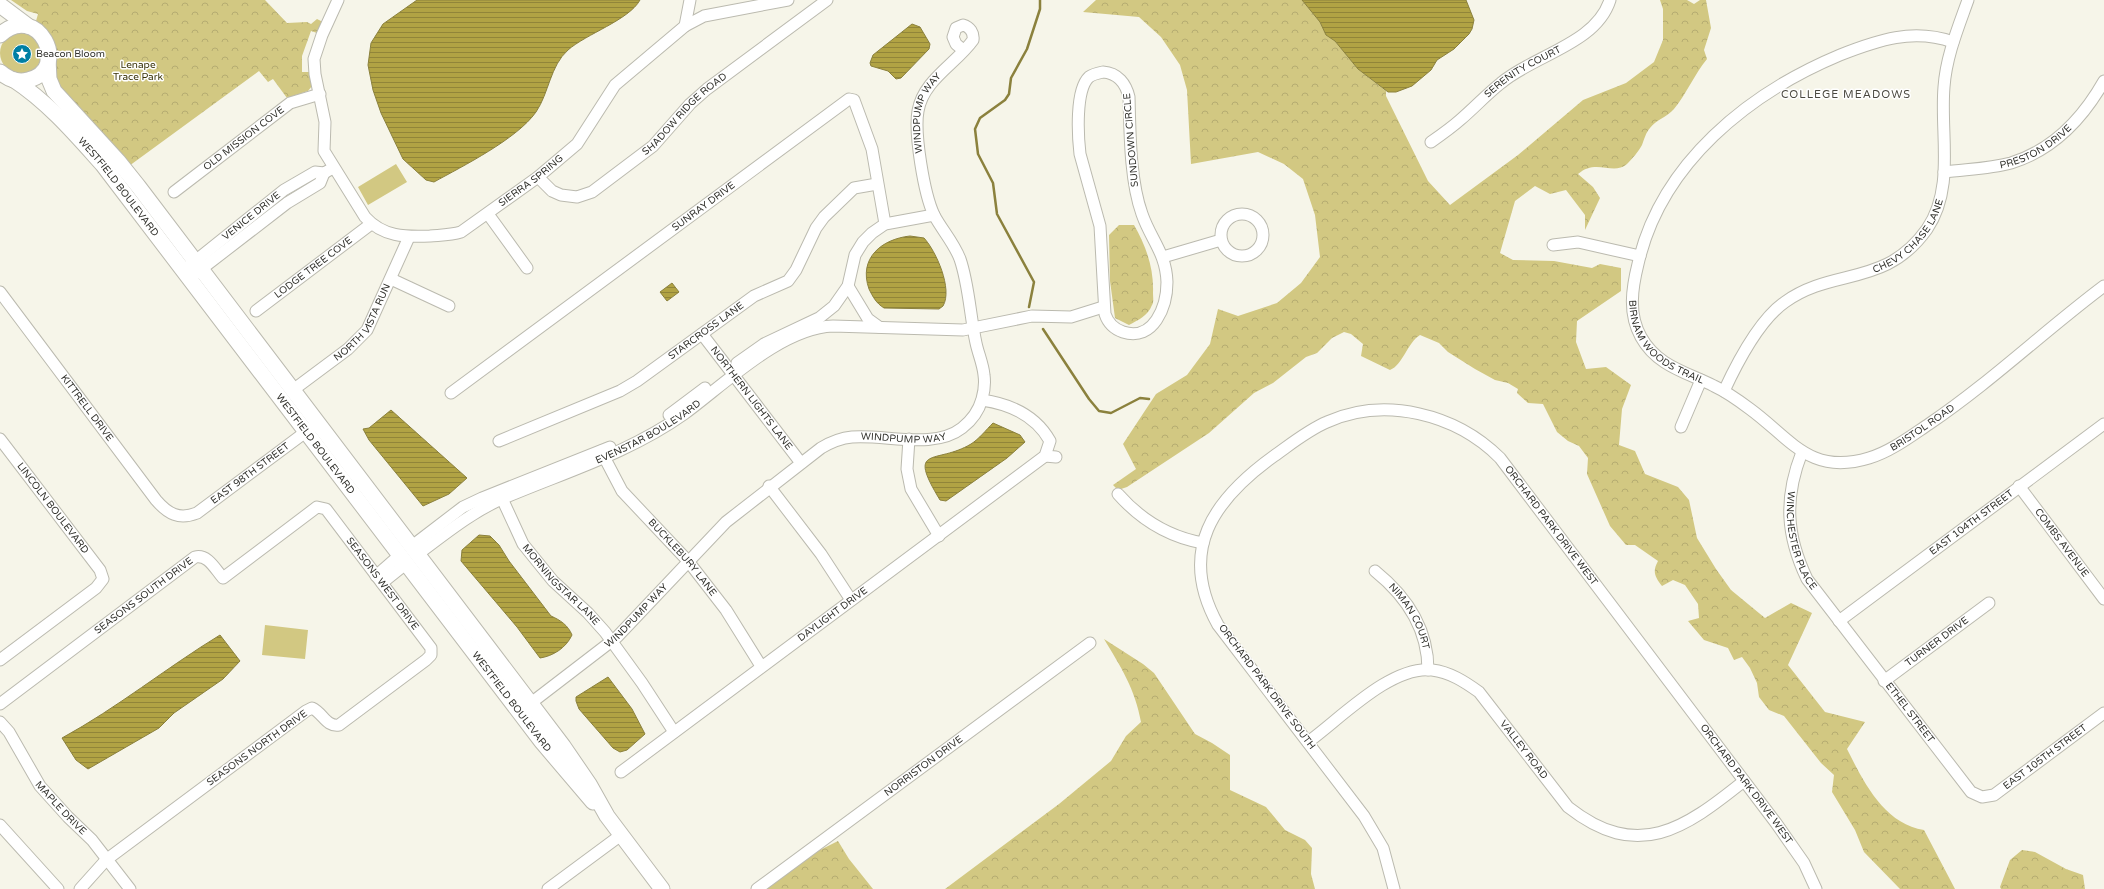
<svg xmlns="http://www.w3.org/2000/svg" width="2104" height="889" viewBox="0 0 2104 889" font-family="'Varela Round',sans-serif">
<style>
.grass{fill:#d2c882}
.forest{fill:url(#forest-crowns)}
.water{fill:url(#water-rules);stroke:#8b813d}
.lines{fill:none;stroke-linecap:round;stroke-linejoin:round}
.stream{stroke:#8b813d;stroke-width:2.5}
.minor-casing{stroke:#bbbaaf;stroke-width:13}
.major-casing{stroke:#bbbaaf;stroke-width:17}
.minor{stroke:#fff;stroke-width:11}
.major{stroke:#fff;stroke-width:15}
.labels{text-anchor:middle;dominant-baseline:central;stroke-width:3;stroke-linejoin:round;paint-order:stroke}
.poi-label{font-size:10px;fill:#32322d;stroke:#fff;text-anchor:start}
.park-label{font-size:10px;fill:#383208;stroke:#fff}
.street-label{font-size:10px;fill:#32322d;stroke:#fff}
.neighbourhood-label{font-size:11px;letter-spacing:1px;fill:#4a483f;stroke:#fff}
</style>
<defs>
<pattern id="forest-crowns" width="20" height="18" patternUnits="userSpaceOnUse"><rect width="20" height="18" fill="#d2c882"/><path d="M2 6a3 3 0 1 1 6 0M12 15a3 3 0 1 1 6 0" fill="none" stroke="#b5ac71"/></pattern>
<pattern id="water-rules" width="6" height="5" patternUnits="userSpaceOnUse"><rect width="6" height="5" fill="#b1a344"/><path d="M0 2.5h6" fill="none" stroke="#918539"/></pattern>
</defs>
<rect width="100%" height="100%" fill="#f6f5e9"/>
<path class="grass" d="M0 53a21 21 0 1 1 42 0a21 21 0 1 1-42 0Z
M396,164L407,182L368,205L358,187Z
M265,625L308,630L305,659L262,655Z"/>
<path class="forest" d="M11,0H265L287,23L307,22L311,24L317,19L323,22L317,33L311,31L302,56V72H310L312,86L308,91L287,98L273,79L268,82L259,71L129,166L59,91L36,21L38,14L27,11Z
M1096,0H1302L1320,22L1326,35L1335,41L1358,69L1386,91V96L1428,181L1450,205L1518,155L1583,100L1626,83L1654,62L1663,40V9L1660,0H1687L1694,4L1700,0H1706L1711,28L1704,50L1707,59C1694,75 1687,93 1674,109C1667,117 1656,120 1650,128C1646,132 1644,140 1642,145C1639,151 1632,159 1627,164C1613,176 1596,158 1578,174L1593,187L1600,198L1585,230V215L1566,190L1550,194L1535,186L1515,201L1500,253L1513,260L1554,261L1592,268L1600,264L1621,268V291L1577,321L1576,342L1586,369L1606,367L1631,385L1622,409L1619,445L1635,451L1645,474L1678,487L1689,500L1697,538L1716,569L1731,590L1765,618L1791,603L1812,613L1788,665L1825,712L1865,722L1847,749C1863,781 1884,824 1924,830L1955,889H1900L1864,852L1855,830L1832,792L1834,775L1821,763L1784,716L1769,710L1759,697L1757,683L1750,668L1742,657L1734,660L1728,648L1704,640L1688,621L1699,618L1698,604L1685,585L1673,580L1662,586C1655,577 1652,572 1658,561L1635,545H1626L1610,526L1587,474L1588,458L1579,446L1568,441L1557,432L1543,404L1528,403L1517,393L1518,389L1508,383L1495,380L1475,369L1448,352L1439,343L1420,335C1407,343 1403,365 1390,370L1361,356L1363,344L1351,334L1344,332L1332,338L1317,353L1306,357L1273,383L1254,393L1209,433L1127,487L1118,490L1113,485L1136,469L1123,444L1156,394L1187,375L1210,344L1218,309L1238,316L1277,303L1301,283L1320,257L1315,215L1303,179L1284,164L1258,152L1191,164L1187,90L1180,65L1161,37L1139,17L1083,12Z
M1119,225H1134C1146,246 1154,268 1153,293C1153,297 1154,302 1152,305C1148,316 1138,320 1129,325L1115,318L1110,281L1109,235Z
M1104,639L1143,664L1154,673L1195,734L1212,743L1230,755V790L1266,807L1285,830L1305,840L1312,848L1311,874L1315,889H945L1059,804L1111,761L1126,736L1141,722C1135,689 1121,667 1104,639Z
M838,841L849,859L873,889H765L802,859Z
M2022,850L2035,852L2066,869L2083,875L2085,889H2001L2000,887L2010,860Z"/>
<path class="water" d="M417,0H640C629,20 586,34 568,50C550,66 549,93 536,112C517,139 463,166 434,182L426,180L403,159L381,113L373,90L368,65L371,43L383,24Z
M1302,0H1466L1474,20L1472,29L1469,34L1454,49L1437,60L1431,70L1412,86L1396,92H1388L1358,69L1335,41L1326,35L1320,22Z
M912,24L920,27L930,44L929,49L901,78L896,79L888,71L871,66L870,63L873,55Z
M910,236L924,238C936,251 953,289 943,306L939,309L884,308C876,303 873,297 869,289C858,258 882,239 910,236Z
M672,283L679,292L667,301L660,292Z
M391,410L467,478L449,494L423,506L369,440L363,429L369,428Z
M993,423L1020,435L1025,442L1007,458L946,501L940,500C906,444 936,465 971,444C979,439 986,430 993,423Z
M479,535L490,536L499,545L509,561L551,616C560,620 568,625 572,635C566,648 553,656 540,658L517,627L461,561L462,550Z
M220,635L240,661L223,679L174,713L159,728L88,769L76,760L62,738C117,708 166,668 220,635Z
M608,677L632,709L645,734L627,750L620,752L613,748L579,709L576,701V697Z"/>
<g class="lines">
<path class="stream" d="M1029,307L1034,282L997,214L993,183L978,154L975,129L980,118L1005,100L1009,94L1011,78L1027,49L1040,9V0
M1043,329L1089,399L1099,411L1111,413L1140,398L1149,399"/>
<g class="minor-casing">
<g id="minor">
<path id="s1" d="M338,0L322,35L314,59L315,74L325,122L324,151L365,217C383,237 405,237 430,236C441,235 451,235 461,232L538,177L577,144L615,85L685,26L690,0"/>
<path d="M685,26L704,16L788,0"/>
<path id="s2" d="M1953,42C1913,28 1878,40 1840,55C1749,93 1661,163 1638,264C1632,288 1628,314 1641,337C1657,366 1686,372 1714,386C1727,392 1738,400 1750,409C1791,439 1810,476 1869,458C1890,452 1911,436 1929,424C1991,382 2044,331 2104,286"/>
<path d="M1103,72C1118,73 1126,84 1129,97C1130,133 1130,181 1142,214C1151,240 1166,253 1167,282C1167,306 1154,342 1123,332C1114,329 1108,323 1105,314L1100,226L1080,154C1078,137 1075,90 1089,77C1093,74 1098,73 1103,72Z"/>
<path id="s3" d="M1431,142C1441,135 1451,128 1460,120C1474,108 1487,94 1501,83C1534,55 1596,44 1610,0"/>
<path id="s4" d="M1944,172C1967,169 1989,169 2011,163C2053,150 2083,118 2104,81"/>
<path id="s5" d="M538,177L552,191L561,195L577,197L592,192L653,146L690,104L707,89L827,0"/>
<path id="s6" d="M174,192L290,103L320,94"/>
<circle cx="1242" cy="235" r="21"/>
<path d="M488,214L527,268"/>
<path d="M1553,245L1578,242L1640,256"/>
<path d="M1163,257L1221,240"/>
<path id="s7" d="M189,266L284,190L315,172L324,173L333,168"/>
<path d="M195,274L287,203L320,183L324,173"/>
<path d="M391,279L449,306"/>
<path d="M848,286L868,319L879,327"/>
<path id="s8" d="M0,292L156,500C168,514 179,520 197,513L311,428"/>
<path id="s9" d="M256,311L371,224"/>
<path id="s10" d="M702,334L801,463"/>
<path d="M737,363L764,344L819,318L834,306L848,286L855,255L863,242L872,233L885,224L934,215"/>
<path id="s11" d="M293,390L348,349L367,330L409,237"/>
<path id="s12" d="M1724,391C1737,363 1759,320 1785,302C1834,267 1885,288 1927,229C1955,188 1940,134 1944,87C1946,57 1958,28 1968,0"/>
<path id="s13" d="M451,393L849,99L854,100L872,149L885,224"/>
<path d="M669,415L705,388"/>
<path d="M1681,427L1701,380"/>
<path id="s14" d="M0,439L100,570L103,579L96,588L0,660"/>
<path d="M909,439L907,469L911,489L939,536"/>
<path id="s15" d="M499,441L620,391L637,381L754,296L788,281L796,270L816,228L824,217L854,188L877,184"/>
<path id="s16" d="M601,451L622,491L688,561L726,610L761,666"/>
<path id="s17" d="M1802,452C1784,498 1786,535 1807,579L1971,792L1982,797L1994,795L2104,713"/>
<path d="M1045,456L1056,457"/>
<path d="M769,486L821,554L851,600"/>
<path id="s18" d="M2019,486L2104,599"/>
<path id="s19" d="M499,492L523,544L553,581L588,613L605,632L642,683L674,732"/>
<path d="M1118,494C1141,520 1169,537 1203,543"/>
<path d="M412,546L463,507L482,498L610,447"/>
<path id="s20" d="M418,554C445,534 473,511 504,498C565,472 629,453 684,414C725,384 781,328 833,326L963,330L1032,316L1071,317L1103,307"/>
<path id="s21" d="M1375,571C1406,596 1428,629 1428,670"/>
<path d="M376,576L400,555"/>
<path d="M382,583L407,563"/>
<path id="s22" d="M1839,621L2104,424"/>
<path id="s23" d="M1884,681L1989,603"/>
<path id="s24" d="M531,703L617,637L726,522L821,448C831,442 841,438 852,437C885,434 934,450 962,428C971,421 979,410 982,399C984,392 985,382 984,375C983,364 978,353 976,343C970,316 969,285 960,259C954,243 942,230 934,215C924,194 914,133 918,111C923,80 956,64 973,40C974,33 970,27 963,25L956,28L953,37L956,44L963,50"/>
<path id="s25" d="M0,704L195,557C208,554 215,569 223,578L317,507L326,509L431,648V655L426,660L339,725C326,727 323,713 312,708L306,711L106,860L80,889"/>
<path id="s26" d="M0,722L9,732L40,786L68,817L92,840L130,889"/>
<path id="s27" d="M1308,742C1340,719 1391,665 1432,670C1450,672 1465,682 1479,692L1568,807C1638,862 1684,829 1744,781"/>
<path id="s28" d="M621,772L1045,456L1050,441C1036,416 1010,404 982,400"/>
<path d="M0,825L58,889"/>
<path d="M548,889L621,835"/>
<path id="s29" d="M757,889L1090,643"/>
<path id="s30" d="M1394,889L1383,848L1364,816L1218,625C1177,551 1213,500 1274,456C1291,444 1308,430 1327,422C1385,396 1456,414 1500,458L1776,823L1804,863L1816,889"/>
</g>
</g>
<g class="major-casing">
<g id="major">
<path d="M0,5L28,26"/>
<path d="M0,35C37,0 73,69 28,80C17,83 8,79 0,72"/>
<path d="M48,59L49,79L54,91L118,161L138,186L563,746L589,784L607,816L662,889"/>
<path id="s31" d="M14,80C49,103 76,135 103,165L542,742L593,802"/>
</g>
</g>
<use href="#minor" class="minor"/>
<use href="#major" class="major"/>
</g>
<defs>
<g id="sight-disc" transform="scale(1)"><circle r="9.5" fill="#007fa4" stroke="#fff"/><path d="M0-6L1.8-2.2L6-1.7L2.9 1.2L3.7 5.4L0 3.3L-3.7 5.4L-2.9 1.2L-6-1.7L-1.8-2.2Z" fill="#fff"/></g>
</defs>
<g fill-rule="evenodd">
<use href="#sight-disc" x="22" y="54"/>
</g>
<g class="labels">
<g class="poi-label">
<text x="36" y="54">Beacon Bloom</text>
</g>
<g class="park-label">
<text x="138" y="65">Lenape<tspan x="138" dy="12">Trace Park</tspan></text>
</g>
<g class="street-label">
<text stroke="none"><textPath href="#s3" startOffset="116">SERENITY COURT</textPath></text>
<text stroke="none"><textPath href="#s5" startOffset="183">SHADOW RIDGE ROAD</textPath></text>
<text stroke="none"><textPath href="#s24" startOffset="869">WINDPUMP WAY</textPath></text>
<text stroke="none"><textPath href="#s6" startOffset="88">OLD MISSION COVE</textPath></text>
<text transform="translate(1131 140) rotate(-95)">SUNDOWN CIRCLE</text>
<text stroke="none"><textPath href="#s4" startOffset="97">PRESTON DRIVE</textPath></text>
<text stroke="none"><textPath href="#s1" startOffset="423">SIERRA SPRING</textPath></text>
<text stroke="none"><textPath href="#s31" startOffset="150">WESTFIELD BOULEVARD</textPath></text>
<text stroke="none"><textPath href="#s13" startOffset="314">SUNRAY DRIVE</textPath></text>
<text stroke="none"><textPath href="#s7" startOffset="80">VENICE DRIVE</textPath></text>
<text stroke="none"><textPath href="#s12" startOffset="254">CHEVY CHASE LANE</textPath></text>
<text stroke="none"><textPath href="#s9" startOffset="72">LODGE TREE COVE</textPath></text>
<text stroke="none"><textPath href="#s11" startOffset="99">NORTH VISTA RUN</textPath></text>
<text stroke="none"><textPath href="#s15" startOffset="236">STARCROSS LANE</textPath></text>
<text stroke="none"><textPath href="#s2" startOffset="513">BIRNAM WOODS TRAIL</textPath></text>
<text stroke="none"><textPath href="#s10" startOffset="81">NORTHERN LIGHTS LANE</textPath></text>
<text stroke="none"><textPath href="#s8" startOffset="145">KITTRELL DRIVE</textPath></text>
<text stroke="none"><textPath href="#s2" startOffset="824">BRISTOL ROAD</textPath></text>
<text stroke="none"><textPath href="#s20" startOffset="262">EVENSTAR BOULEVARD</textPath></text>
<text stroke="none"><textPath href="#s24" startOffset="472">WINDPUMP WAY</textPath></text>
<text stroke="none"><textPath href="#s31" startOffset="474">WESTFIELD BOULEVARD</textPath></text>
<text stroke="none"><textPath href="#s8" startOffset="373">EAST 98TH STREET</textPath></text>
<text stroke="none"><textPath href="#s14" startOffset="87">LINCOLN BOULEVARD</textPath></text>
<text stroke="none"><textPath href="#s22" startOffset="165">EAST 104TH STREET</textPath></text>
<text stroke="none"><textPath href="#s30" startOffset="855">ORCHARD PARK DRIVE WEST</textPath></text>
<text stroke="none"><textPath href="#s17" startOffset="92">WINCHESTER PLACE</textPath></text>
<text stroke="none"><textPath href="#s18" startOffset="71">COMBS AVENUE</textPath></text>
<text stroke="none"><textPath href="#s16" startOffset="135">BUCKLEBURY LANE</textPath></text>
<text stroke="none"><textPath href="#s25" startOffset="502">SEASONS WEST DRIVE</textPath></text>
<text stroke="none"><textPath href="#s19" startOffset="113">MORNINGSTAR LANE</textPath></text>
<text stroke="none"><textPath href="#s25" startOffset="180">SEASONS SOUTH DRIVE</textPath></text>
<text stroke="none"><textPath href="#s28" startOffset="264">DAYLIGHT DRIVE</textPath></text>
<text stroke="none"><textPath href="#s24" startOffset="137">WINDPUMP WAY</textPath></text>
<text stroke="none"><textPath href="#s21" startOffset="58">NIMAN COURT</textPath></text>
<text stroke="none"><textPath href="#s23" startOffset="66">TURNER DRIVE</textPath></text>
<text transform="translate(1267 687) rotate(53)">ORCHARD PARK DRIVE SOUTH</text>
<text stroke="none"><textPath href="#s31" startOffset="798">WESTFIELD BOULEVARD</textPath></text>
<text stroke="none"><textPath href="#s17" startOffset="300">ETHEL STREET</textPath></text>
<text transform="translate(257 748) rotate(-36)">SEASONS NORTH DRIVE</text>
<text stroke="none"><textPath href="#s27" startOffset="272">VALLEY ROAD</textPath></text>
<text stroke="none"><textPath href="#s17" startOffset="488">EAST 105TH STREET</textPath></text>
<text stroke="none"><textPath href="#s29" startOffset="207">NORRISTON DRIVE</textPath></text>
<text stroke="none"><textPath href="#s30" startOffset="1179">ORCHARD PARK DRIVE WEST</textPath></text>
<text stroke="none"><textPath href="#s26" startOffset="106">MAPLE DRIVE</textPath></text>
</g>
<g class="neighbourhood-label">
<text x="1846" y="94">COLLEGE MEADOWS</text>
</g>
</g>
</svg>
